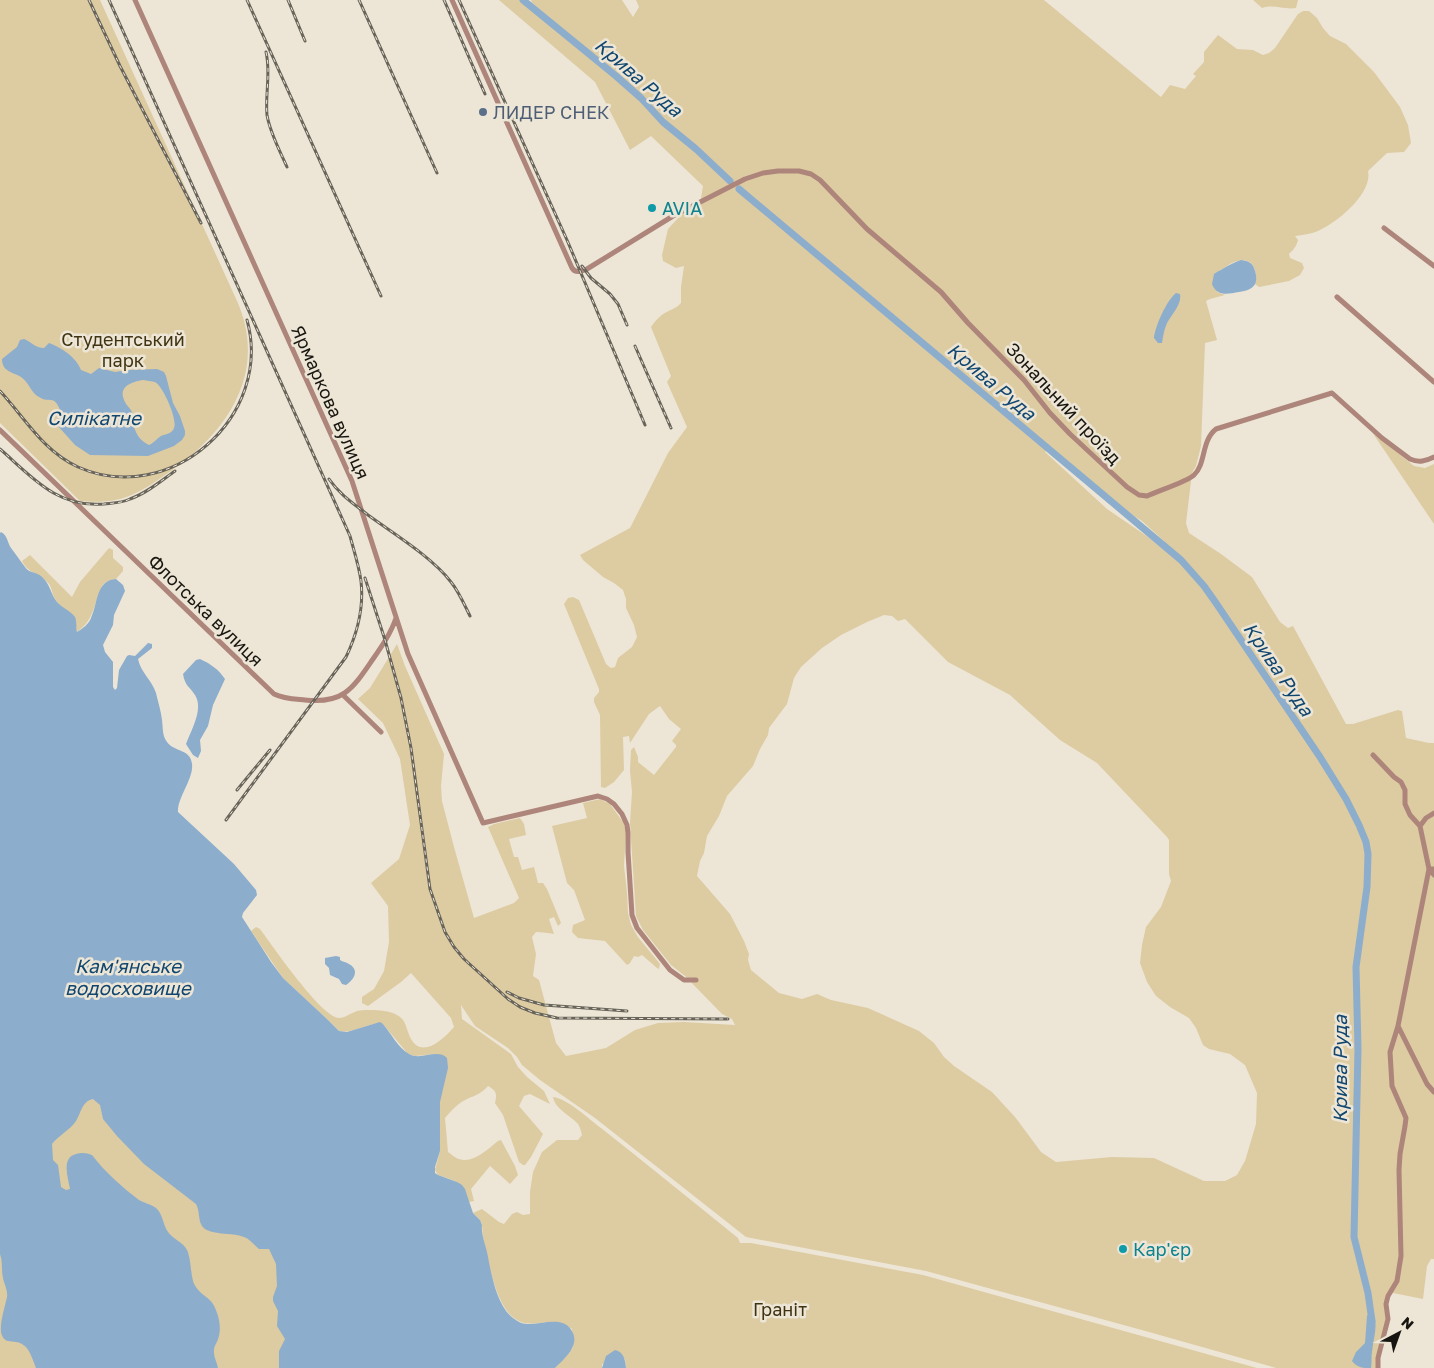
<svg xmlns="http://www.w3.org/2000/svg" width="1434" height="1368" viewBox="0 0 1434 1368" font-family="'Golos Text',sans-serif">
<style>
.green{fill:#ddcba2;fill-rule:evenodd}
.water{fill:#8cadcc;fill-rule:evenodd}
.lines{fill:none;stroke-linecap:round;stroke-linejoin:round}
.river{stroke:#8cadcc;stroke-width:7}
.minor{stroke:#ae857a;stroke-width:5}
.rail-casing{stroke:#68645a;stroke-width:3}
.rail{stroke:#ede6d6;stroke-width:1;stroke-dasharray:4;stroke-linecap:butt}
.service-dot{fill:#5c6f8a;stroke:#ede6d6;stroke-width:2}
.culture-dot{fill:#0f9aa8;stroke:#ede6d6;stroke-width:2}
.labels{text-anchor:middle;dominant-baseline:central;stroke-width:5;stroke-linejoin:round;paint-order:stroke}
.service-label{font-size:18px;fill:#4e5e75;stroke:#ede6d6;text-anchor:start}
.culture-label{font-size:18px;fill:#0d838f;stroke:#ede6d6;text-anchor:start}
.park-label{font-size:18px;fill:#403311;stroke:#ede6d6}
.street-label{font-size:18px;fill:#17150f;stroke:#ede6d6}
.water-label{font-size:19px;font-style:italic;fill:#10466f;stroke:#ede6d6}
</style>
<rect width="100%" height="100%" fill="#ede6d6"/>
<path class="green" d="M0,0H100L237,301C268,371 229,431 171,471C138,494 122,505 80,501L0,423Z
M499,0H521L561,34L565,31L532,3L531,0H622L633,17L639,7L636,0H1044L1161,97L1170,85L1185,89L1196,76L1193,74L1204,62V52L1218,35L1237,49L1253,50L1263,55L1269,53L1275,48L1298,14L1303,11H1309L1317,18L1323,28L1330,36L1346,44L1374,72L1400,107L1408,125L1411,143L1404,152L1387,153L1368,171C1373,193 1337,223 1318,231C1311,234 1302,235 1295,236L1298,240C1296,247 1294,249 1289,254L1290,258L1302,263L1304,268L1300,275L1289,281L1259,287L1255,284C1258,269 1252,255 1234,262C1229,264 1225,268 1220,270L1217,292L1225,295L1210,299L1206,301L1217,340L1205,343L1201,446L1196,466L1192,473L1186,523L1189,533L1221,554L1252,577L1280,622L1288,628L1293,626L1346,724H1353L1398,710L1402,711L1406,738L1429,743H1434V1259H1431L1427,1266L1423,1299L1388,1292V1316L1379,1359L1380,1368H1276L1149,1332L926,1271L746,1237L595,1118L540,1080L522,1065L517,1057L508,1048L475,1026L461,1005L462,1019L511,1054L518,1067L527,1077L544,1091L550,1104L530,1094L524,1096L519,1106L543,1134L531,1157L525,1165H523L519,1162L503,1115L495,1103C497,1094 497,1091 488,1086C481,1094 476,1095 467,1099C458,1103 452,1110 445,1118L448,1152C451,1154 455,1158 459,1159C473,1164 488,1149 498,1141L501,1140L515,1166L518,1175L510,1184L490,1166L471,1189L474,1201L469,1202C462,1181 458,1182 438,1175L435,1170L440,1151V1102L436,1054L415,1056L408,1054L383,1024C368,1022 354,1034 339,1031L328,1020L283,978L251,931L256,927L260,929C272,945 321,1017 339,1018C345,1018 351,1013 357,1011C366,1009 388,1010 395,1014C404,1018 405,1023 408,1032C418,1062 441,1042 454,1027L451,1018L411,973L401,982L368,1006L362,1003V997L374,989L384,971L389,942L388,906L371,883L399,859L410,825L400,759L383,723L358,699L370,688L397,644L405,666L444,754L441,786L442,801L454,847L474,918L514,903L519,898L488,827L494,824L520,818L524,824L526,835L509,839L514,857H518L522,870L534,867L538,883H543L547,889L561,923L558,926L554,917L549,919L554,934C548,933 542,932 536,932L532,937L536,954L533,976L539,980L556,1043L566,1056L606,1048L635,1030L658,1023L684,1022L735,1025L732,1019L722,1014L685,976L671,965L643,930L636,916L630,823L632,792L630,771L631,750L634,747L638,757V762L654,775L676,747V745L672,741L681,729L669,719L660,706L649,714L630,743L629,736L623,737L624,770L614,782L605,788L601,787L600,715L594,702V698L599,692V689L564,604L568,598L573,597L579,600L606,664L611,668L615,667L618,658L632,647L637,637L634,625L626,608V599L623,590L614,583L603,577L583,560L580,555L630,528L668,453L687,427L667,382L671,376L651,327C654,322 658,318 663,314C669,310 676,309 681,303V287L684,266L676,268L663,261L662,255L668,229L681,215L700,204L703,186L651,136L630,150L595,82ZM1051,447L1121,508L1142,521L1164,541L1163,549L1148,537L1107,509L1045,452ZM884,615L892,616L898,621L905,619L948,662L1010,695L1060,740L1097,763L1167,837L1169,840V874L1171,881L1161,907L1146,927L1142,945L1140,963L1147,982L1156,996L1170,1007L1189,1018L1196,1028L1203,1045L1209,1049L1230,1054L1245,1065L1257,1093L1256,1124L1245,1161L1237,1175L1225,1181H1204L1154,1158L1112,1157L1056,1162L1041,1152L1015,1117L992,1092L954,1066L944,1057L934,1043L919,1031L868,1008L831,1000L817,994L802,999L779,993L751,970L748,960L749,954L744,941L730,914L697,876L700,861L704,853L707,836L719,816L727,796L753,766L760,749L768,735L769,728L787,704L794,678L801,667L822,648L841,635L867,622Z
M1253,0H1298L1296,8C1284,10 1274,4 1262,8Z
M1372,432L1414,466L1425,468L1434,464V524Z
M109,548L113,550V558L123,567V571L116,579C110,580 106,581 102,586C93,605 95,619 77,632L75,619C69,612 60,607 55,599C52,594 52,588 49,584C39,572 29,575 22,561L30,555L72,597L80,582Z
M600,799L610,804L623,822L626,830L624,866L627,892L628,913L631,925L638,937L660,964L659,969L657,968L642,955L638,957L634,956L630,963L627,965L605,941L578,938L572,932L573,925L585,920L574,890L567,883L552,826L587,818L583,803Z
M0,889L273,1218L290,1368H0Z
M553,1097C568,1099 589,1119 601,1128C647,1164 692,1201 738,1238L740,1243H751L923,1275L1257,1368H626L625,1359L602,1364V1368H555L569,1353L573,1347L572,1329C549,1313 532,1332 514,1318C495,1304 488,1259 483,1237C482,1232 483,1226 481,1222C479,1218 476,1216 473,1213L482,1209L499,1222L504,1224L512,1214L517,1212L523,1215L530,1214V1192L533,1172L542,1152L557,1140H578L582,1135C581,1131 580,1127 578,1124C570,1115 555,1109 553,1097Z"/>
<path class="water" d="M1241,260C1249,261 1253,263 1255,271C1259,285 1253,290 1239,292C1228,294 1217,297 1212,284L1214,274C1222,269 1232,263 1241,260Z
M1176,293L1180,294C1182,304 1172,314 1167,323C1164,330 1163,336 1162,343H1158L1154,338C1155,326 1167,300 1176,293Z
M24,339C32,342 35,348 44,348L49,343C62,348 76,357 81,370L91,374L99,368L115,372L128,370L157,369L164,372L166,376L173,403L180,416L185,431V435L182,440L174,446L148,456L90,455L75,445L58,426L57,419L60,410C54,394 50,404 39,397C31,393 29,382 21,377C13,372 2,372 2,359L17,347L20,340ZM143,380C147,381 152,381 155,382C163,386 178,420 174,428C172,434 165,434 161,436C156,439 154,443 149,445C140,441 135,433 133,423C133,419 134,415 132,412C130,408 127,406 125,402C117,387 131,382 143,380Z
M1,532C8,536 7,542 11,548C16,554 20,561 25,567C29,573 36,572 41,576C51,585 50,593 57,602C62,608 71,611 75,617C77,622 76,628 77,632C82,629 89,624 91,618C98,603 96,580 116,579L123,585L125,591L114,615L113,625L103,645L105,652L113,662V687L115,690L117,688L119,670L127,656L129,655L135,656L148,643L152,644V648L138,659C141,673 152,680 156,693C158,702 161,711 162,720C163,727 162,736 167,742C174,752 191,749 192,764C194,778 177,798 178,812L234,864L256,890L257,895L243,913L242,917L271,962L283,978L328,1020L339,1031L347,1032L380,1022L383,1024C391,1033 398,1048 409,1054C421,1061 437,1048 447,1058L448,1068L440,1102V1151L435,1167V1173L438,1175L457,1182L462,1185L465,1189L473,1213L480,1220L482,1225C481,1234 485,1243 487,1252C491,1272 496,1305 513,1318C517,1321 522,1324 527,1324C541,1325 565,1314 573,1333C579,1347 564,1359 555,1368H279V1351L285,1339L277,1326L278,1311L273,1301V1297L277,1286L276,1264L269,1249H259C254,1245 250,1239 244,1237C233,1232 209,1236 202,1226C198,1220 200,1211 196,1204L144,1164L117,1136L103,1119L100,1105L93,1099C82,1101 81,1113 76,1121C70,1130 59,1135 52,1144L53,1160L58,1165L61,1187L66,1190L70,1189C68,1177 61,1158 76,1154C82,1152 87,1153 92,1155C105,1172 122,1187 139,1200C144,1203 151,1204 156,1208C163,1214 163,1225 168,1232C173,1239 183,1242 187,1250C192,1261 190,1280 196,1287C203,1298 212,1296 217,1313C220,1321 221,1331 218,1339C217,1343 214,1346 214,1350C213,1356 217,1362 218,1368H36C33,1361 30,1348 22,1344C14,1339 4,1346 1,1332C0,1321 5,1307 7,1297C8,1290 4,1284 3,1278C1,1270 3,1262 0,1254V533Z
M200,659C211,664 218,669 225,679L213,705L208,726L200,740L201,751L198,758L193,755L186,744C191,730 204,709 195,695C189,686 185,686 183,674L196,660Z
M336,956L340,957V960C343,962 346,962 349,964C360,970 354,980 346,985L342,984L339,979L330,975L329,968L325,964V958Z
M1369,1313L1374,1315C1378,1328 1373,1339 1372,1352C1371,1357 1372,1362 1371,1368C1364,1368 1357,1368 1352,1361L1356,1352L1365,1343L1367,1316Z
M615,1350C624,1352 625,1360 626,1368H602L606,1356Z"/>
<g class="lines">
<path class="river" d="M523,0L616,76L641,98L663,122L696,149L730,181
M739,189L1181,560L1204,586L1216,603L1320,757L1346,799L1359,825L1366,842L1368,854L1367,887L1356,967L1358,1049L1354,1237L1368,1293L1372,1321"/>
<path class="minor" d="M135,0L352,481L408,654L483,823L598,796L607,799L614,804L622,814L627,825L628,833V852L632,915L637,928L670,970L684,980H696
M452,0L572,268C576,274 581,271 587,269L673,216L745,179L763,173L778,171H799L811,174L820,180L867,229L941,292L968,323L1024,380L1050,413L1070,434L1127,487L1139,495L1147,496C1157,491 1187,482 1194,475C1206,464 1201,441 1216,429L1332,393L1382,438L1410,459C1419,463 1426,461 1434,457
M1384,228L1434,266
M1337,297L1434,382
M0,430L274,694C284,699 294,699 305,700C344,704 353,688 373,659C382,646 391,633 396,618
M343,695L381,732
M1373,755L1394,777L1401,782L1405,790V804L1410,815L1420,826L1429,869L1398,1026L1390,1052L1392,1086L1406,1118L1405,1126L1400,1154L1399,1170L1401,1256L1397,1281L1388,1296L1386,1304L1388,1319L1378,1358V1368
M1420,826L1426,818L1434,813
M1434,869H1429L1434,875
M1398,1026L1427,1084L1434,1092"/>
<g class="rail-casing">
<path id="rail" d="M89,0L120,66L201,223
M109,0L350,536C354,551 359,566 361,581C364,607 357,634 346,657L226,820
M247,0L381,296
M288,0L305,41
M359,0L437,173
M444,0L485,94
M459,0L567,240L645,425
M266,52C271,73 265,94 267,115C270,133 280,151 287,167
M582,266L591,278L610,294L618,304L627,325
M635,346L671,428
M0,391C25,418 43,451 78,467C170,508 274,416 247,320
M0,449C32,477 57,508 104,504C113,503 122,503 130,499C147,493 161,481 175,471
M329,479C339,494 354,504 368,515C394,534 432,557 451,582C459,592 464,604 470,616
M365,578L385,640L401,698L411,748L430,889L445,932L454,947L464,959L508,999L520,1007L535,1013L557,1018L728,1019
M237,790L270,750
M507,992L519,998L544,1005L627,1011"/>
</g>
<use href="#rail" class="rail"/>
</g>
<circle class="service-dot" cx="483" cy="112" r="5"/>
<g class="culture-dot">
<circle cx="652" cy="208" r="5"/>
<circle cx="1123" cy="1249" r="5"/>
</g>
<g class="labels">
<g class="service-label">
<text x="493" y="112">ЛИДЕР СНЕК</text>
</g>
<g class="culture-label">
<text x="662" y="208">AVIA</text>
<text x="1133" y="1249">Кар'єр</text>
</g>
<g class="park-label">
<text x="123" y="339">Студентський<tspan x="123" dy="21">парк</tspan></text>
<text x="780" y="1309">Граніт</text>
</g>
<g class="street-label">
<text transform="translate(331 402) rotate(66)">Ярмаркова вулиця</text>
<text transform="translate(1064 403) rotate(47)">Зональний проїзд</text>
<text transform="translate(206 610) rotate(44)">Флотська вулиця</text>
</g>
<g class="water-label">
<text transform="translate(639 77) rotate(41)">Крива Руда</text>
<text transform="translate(992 381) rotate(40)">Крива Руда</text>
<text x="94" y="417">Силікатне</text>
<text transform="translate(1279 669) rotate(56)">Крива Руда</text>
<text x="128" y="965">Кам'янське<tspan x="128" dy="22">водосховище</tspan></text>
<text transform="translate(1339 1069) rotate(-90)">Крива Руда</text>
</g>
</g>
<g transform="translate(1399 1333) rotate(41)" stroke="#ede6d6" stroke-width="4" paint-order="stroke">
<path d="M0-4L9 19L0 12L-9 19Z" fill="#17150f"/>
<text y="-8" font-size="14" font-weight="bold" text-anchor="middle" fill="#17150f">N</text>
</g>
</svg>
